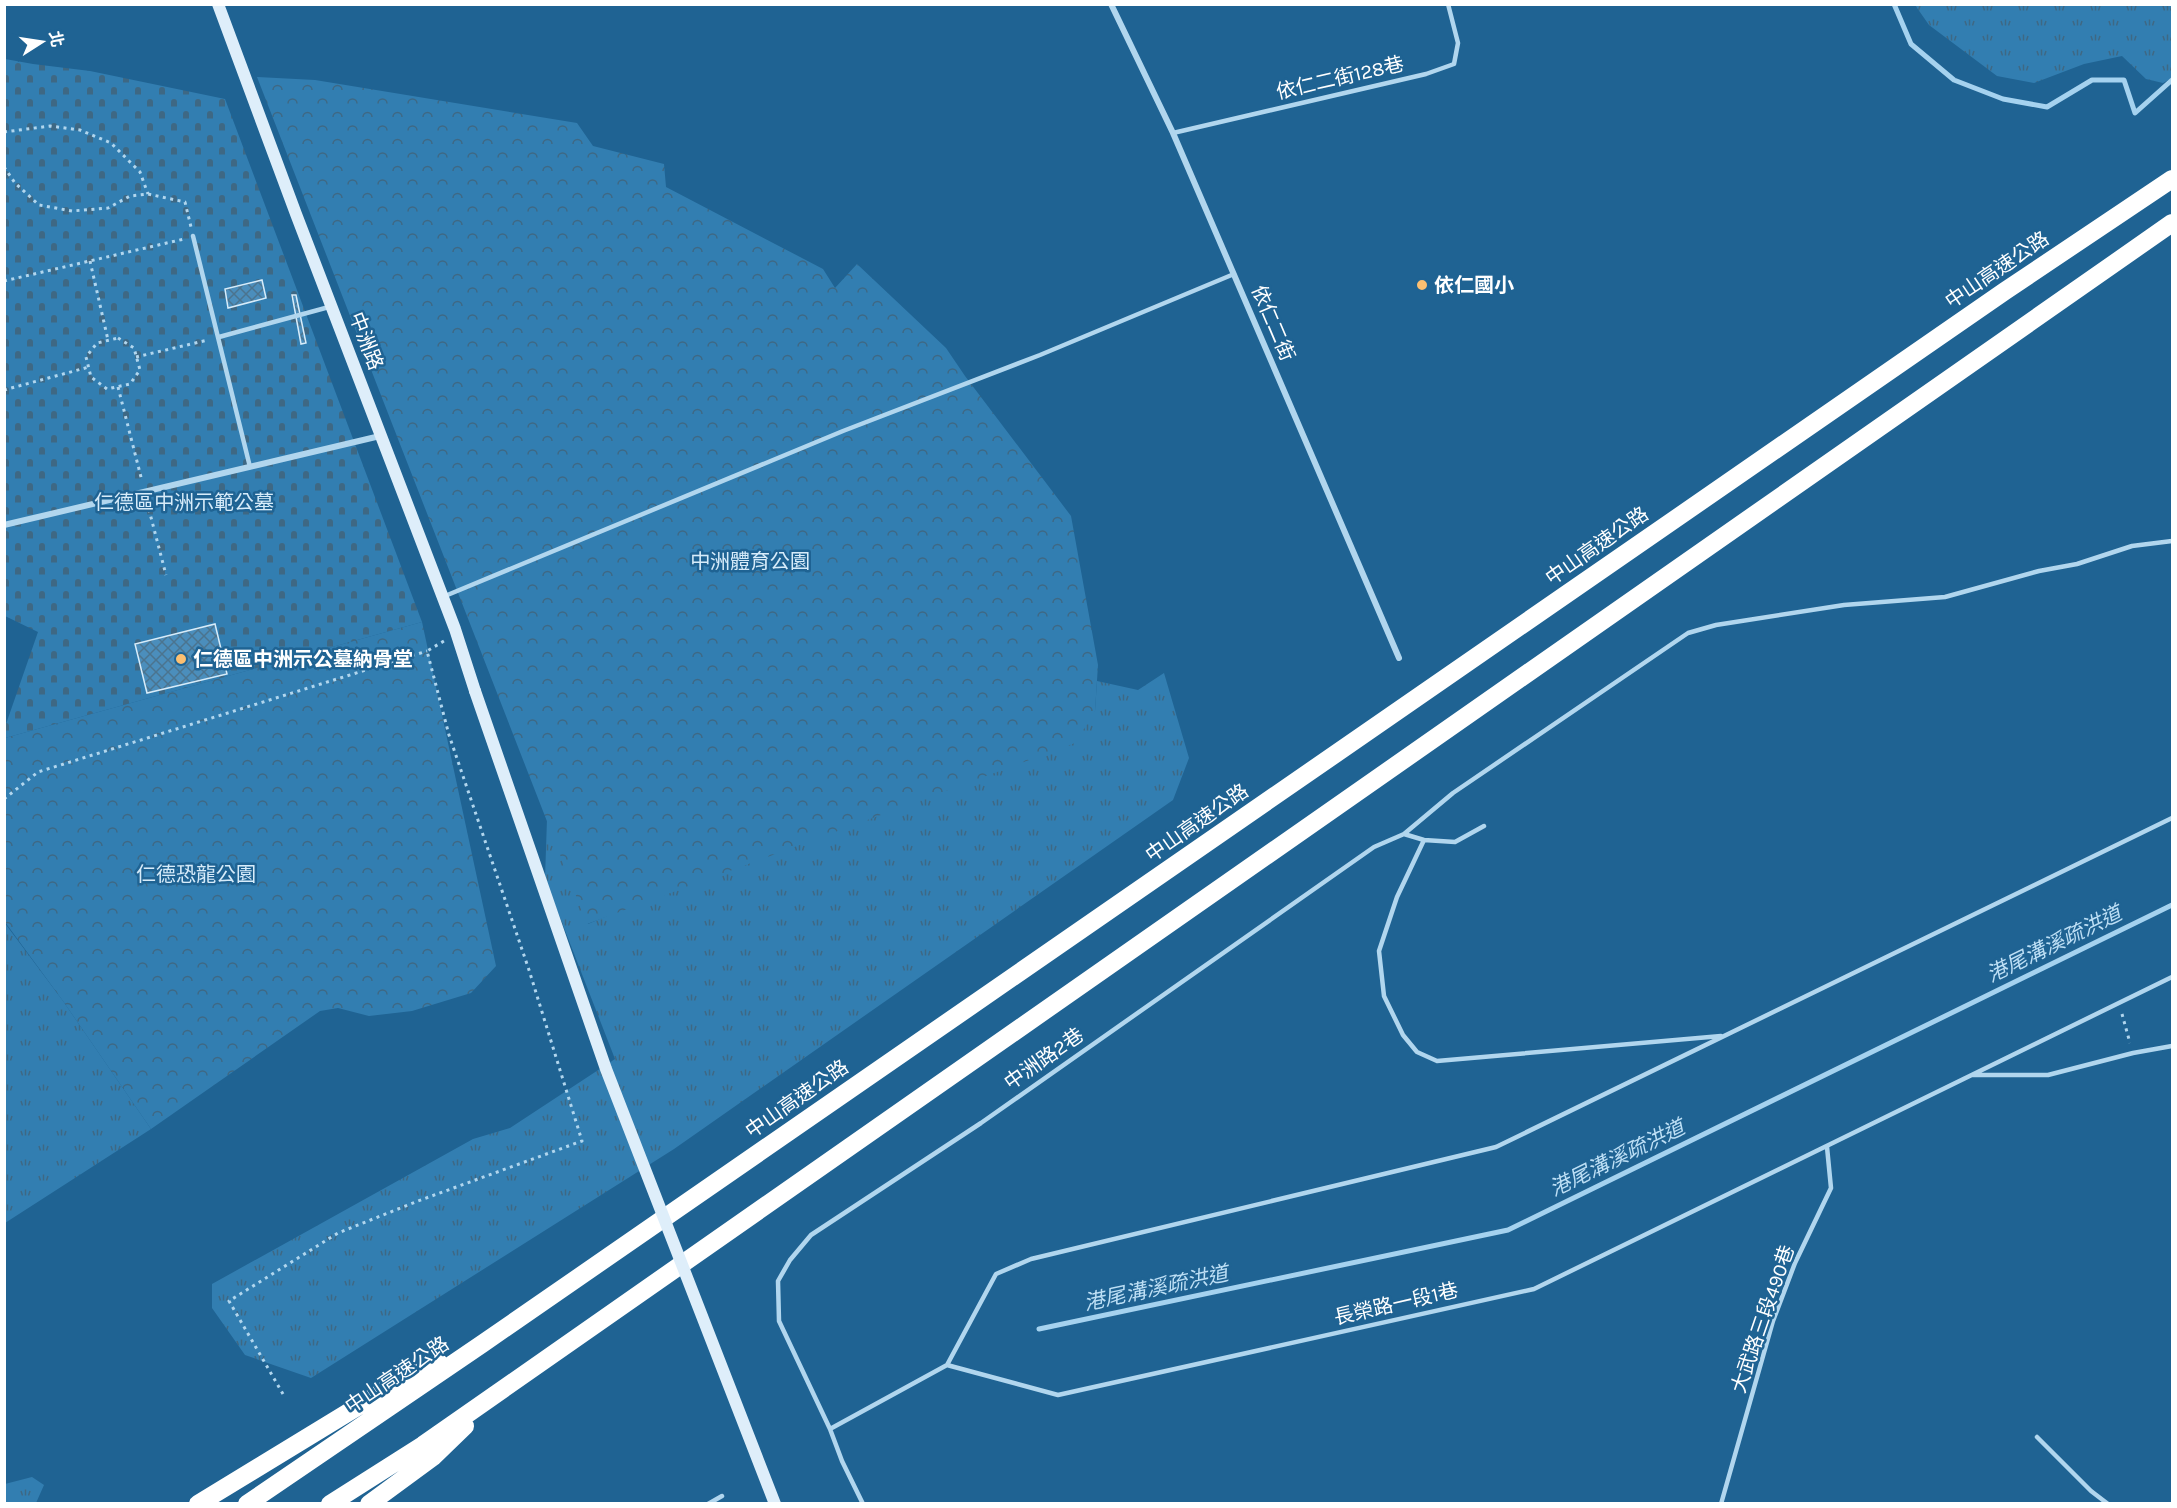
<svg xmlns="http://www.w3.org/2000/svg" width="2177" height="1508" viewBox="0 0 2177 1508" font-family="Karla,'Noto Sans TC',sans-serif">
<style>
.grass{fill:url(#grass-tufts)}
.cemetery{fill:url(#cemetery-stones)}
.park{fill:url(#park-crowns)}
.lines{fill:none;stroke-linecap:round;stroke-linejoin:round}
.stream{stroke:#a5d2ef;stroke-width:5}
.building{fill:url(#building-cross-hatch);stroke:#d7ecfa;stroke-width:1.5}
.path{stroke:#b1d6ee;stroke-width:3;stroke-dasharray:3 4.5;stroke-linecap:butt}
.lane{stroke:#b1d6ee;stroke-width:4.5}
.street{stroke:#b1d6ee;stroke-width:6}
.secondary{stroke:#deeefa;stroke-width:12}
.highway{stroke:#fff;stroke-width:18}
.secondary-bridge{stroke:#deeefa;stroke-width:12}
.poi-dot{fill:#fcbf71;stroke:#1f6393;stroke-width:2}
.labels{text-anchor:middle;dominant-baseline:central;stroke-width:5;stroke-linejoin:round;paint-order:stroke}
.street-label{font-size:20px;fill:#fff;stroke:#1f6393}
.poi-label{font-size:20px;font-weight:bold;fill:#fff;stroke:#1f6393;text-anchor:start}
.park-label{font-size:20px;fill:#d7ecfa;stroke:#1f6393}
.water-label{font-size:21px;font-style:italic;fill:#bddff5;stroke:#1f6393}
</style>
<defs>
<pattern id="grass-tufts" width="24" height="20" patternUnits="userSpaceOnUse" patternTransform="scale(1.5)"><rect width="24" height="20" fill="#327eb1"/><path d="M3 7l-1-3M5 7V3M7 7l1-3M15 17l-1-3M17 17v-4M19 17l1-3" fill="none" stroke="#3e6884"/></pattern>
<pattern id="cemetery-stones" width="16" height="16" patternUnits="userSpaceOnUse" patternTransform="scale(1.5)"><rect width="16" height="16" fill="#327eb1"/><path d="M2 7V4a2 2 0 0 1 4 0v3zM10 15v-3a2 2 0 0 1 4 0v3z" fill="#3e6884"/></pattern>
<pattern id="park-crowns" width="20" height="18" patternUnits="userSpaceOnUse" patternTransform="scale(1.5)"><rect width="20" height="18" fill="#327eb1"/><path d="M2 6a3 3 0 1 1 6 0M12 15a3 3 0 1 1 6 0" fill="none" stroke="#3e6884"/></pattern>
<pattern id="building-cross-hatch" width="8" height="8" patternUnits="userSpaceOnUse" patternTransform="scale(1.5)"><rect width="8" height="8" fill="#4b8ebc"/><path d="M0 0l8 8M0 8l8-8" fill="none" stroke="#4b748f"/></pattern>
</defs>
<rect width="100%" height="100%" fill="#1f6393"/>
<path class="grass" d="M1915,5H2172V78L2163,83L2146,79L2122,56L2084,64L2034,83L1997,76L1929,25Z
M1164,673L1189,758L1173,800L674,1149L311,1378L245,1355L212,1308V1284L473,1139L510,1128L615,1059L545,879L547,819L588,924L1095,711L1097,681L1138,690Z
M4,922L63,1001L151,1129L5,1223Z
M32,1477L44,1485L36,1503H5V1484Z"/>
<path class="cemetery" d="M5,59L33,64L90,71L225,99L422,622L5,738V727L38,632L5,616Z"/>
<path class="park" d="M257,77L315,80L577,123L593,146L664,164L666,187L823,269L835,288L857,264L946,348L965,376L1071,516L1098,665L1095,711L1075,743L587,924Z
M422,622L496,966L471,993L412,1011L369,1016L338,1008L320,1011L151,1129L63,1001L5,922V738Z"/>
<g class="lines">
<path class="stream" d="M1894,4L1911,44L1954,80L2003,99L2047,107L2092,80H2124L2135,113L2172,80
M1039,1329L1508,1230L2172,905"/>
</g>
<path class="building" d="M262,280L266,298L228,308L225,289Z
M292,295H296L306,343L301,344Z
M215,624L227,674L147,693L135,644Z"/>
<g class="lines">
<path class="path" d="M4,132L50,126L80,130L111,143L140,172L148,194
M4,167L15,183L39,205L72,211L108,208L130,196L148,194L185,202L191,227
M90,261L108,340
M4,281L184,239
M118,338L134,348L140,370L130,384L107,389L91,377L86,357L97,343Z
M136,357L208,340
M118,387L142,481
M4,390L89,367
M147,502L166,575
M4,799L38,772L427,651
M2122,1014L2130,1043
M283,1394L229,1301L338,1233L418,1201L582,1141L529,970L449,735L427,651L444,641"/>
<path class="lane" d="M1173,133L1426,74L1454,64L1458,43L1448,4
M193,236L250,467
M219,337L329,307
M445,596L843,431L1040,355L1234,274
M1404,834L1453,793L1688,633L1716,625L1844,605L1945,597L2039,571L2077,564L2132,546L2172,541
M1424,840L1397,897L1379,951L1384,996L1403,1035L1417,1052L1437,1061L1721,1036
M1973,1075H2048L2133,1053L2172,1046
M947,1365L996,1274L1031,1259L1496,1147L2172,818
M830,1429L779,1321L778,1281L790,1260L811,1235L981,1123L1374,847L1404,834L1424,840L1455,842L1484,826
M2037,1437L2091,1491L2108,1504
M708,1504L722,1496
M863,1504L842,1461L830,1429L947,1365L1058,1395L1534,1289L2172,977
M1721,1504L1773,1321L1795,1263L1831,1188L1827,1147"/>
<path class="street" d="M1111,4L1173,133L1399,658
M4,525L380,436"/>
<path class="secondary" d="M218,4L296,214L455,629L475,691"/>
<path class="highway" d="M198,1504L403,1379L439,1363
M247,1504L482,1344L2005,291L2172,179
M330,1504L423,1445L2172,223
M369,1504L433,1457L465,1426"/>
<path class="secondary-bridge" d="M475,691L606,1069L775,1504"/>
</g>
<g class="poi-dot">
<circle cx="1422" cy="285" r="6"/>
<circle cx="181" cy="659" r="6"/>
</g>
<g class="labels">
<g class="street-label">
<text transform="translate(1340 78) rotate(-13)">依仁二街128巷</text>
<text transform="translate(1997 270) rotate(-34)">中山高速公路</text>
<text transform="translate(1273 323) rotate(67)">依仁二街</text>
<text transform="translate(366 341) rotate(69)">中洲路</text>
<text transform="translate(1597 546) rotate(-35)">中山高速公路</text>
<text transform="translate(1197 823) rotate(-35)">中山高速公路</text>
<text transform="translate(1044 1059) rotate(-35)">中洲路2巷</text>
<text transform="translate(797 1099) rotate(-35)">中山高速公路</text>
<text transform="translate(1396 1304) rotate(-13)">長榮路一段1巷</text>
<text transform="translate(1763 1319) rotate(-71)">大武路三段490巷</text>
<text transform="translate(397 1375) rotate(-34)">中山高速公路</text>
</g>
<g class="poi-label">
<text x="1434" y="285">依仁國小</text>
<text x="193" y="659">仁德區中洲示公墓納骨堂</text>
</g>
<g class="park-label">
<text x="184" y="502">仁德區中洲示範公墓</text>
<text x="750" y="561">中洲體育公園</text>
<text x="196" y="874">仁德恐龍公園</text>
</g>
<g class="water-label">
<text transform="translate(2054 944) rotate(-26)">港尾溝溪疏洪道</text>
<text transform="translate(1617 1158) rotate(-26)">港尾溝溪疏洪道</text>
<text transform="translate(1156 1288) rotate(-12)">港尾溝溪疏洪道</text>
</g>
</g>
<rect width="2177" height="1508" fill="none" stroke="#ffffff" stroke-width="12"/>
<g transform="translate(42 42) rotate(78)" stroke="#1f6393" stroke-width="4.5" paint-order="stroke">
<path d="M0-4.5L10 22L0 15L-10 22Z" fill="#ffffff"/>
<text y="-9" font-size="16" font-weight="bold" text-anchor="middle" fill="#ffffff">北</text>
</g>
</svg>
